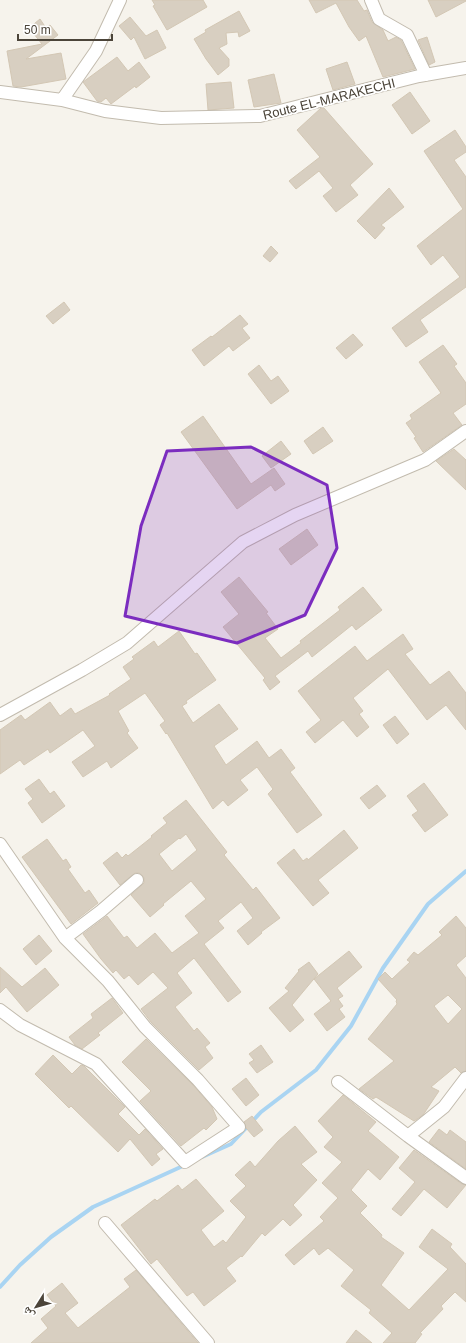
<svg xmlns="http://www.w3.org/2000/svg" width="466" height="1343" viewBox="0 0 466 1343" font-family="Arial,'Noto Naskh Arabic',sans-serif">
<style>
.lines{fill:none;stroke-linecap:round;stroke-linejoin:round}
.stream{stroke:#a9d4f2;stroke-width:4}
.building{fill:#d8cfc1;stroke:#d3c7b4;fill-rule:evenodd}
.minor-casing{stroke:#c2bbae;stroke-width:14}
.minor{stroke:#fff;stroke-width:12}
.marked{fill:#7b2cbf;fill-opacity:0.2;stroke:#7b2cbf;stroke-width:3;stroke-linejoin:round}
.labels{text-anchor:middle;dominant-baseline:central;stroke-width:3.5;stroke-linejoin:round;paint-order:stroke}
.street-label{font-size:13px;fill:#4b4439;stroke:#fff}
</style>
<rect width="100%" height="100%" fill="#f6f3ec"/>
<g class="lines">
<path class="stream" d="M202,1157L231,1144L261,1112L316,1070L351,1026L383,968L428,904L466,871
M0,1287L20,1265L51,1237L93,1207L185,1165"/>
</g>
<path class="building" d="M152,0H203L207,7L167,30L153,6L155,5Z
M309,0H357L364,11L367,10L372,22L383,30L388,41L396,37L401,40L415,69L383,77L366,36L359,41L349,27L336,3L316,13Z
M428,0H466V1L436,17Z
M239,11L250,31L239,37L238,32L226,33L227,44L219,48L229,59V66L218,75L206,59L194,39L206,32L205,30Z
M130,17L146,36L157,30L166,48L145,59L134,37L131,40L119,26Z
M40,19L46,28L50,25L58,35L26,59L61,53L66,79L21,87L13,86L7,51L42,44L29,28Z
M427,37L435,62L429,65L418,40Z
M117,57L128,71L139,62L150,77L136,88L135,86L111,104L106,98L101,102L97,101L83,82Z
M347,62L355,84L333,90L326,69Z
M274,74L281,103L254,107L248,80Z
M231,82L234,108L208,110L206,84Z
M410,92L430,121L412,134L392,105Z
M321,108H324L373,164L350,185L358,195L336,212L323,196L333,188L319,171L296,189L289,181L320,157L297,130Z
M455,130L466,147V152L454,160L466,177V287L420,320L428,332L406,347L392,328L460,277L443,255L431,265L417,246L463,209L424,151Z
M389,188L404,207L381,225L385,228L375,239L357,221Z
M271,246L278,253L270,262L263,256Z
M64,302L70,310L53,324L46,316Z
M240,315L248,324L242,328L250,338L233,351L229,346L204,366L192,350L211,336L212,337Z
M353,334L363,345L346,359L336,348Z
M443,345L457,364L454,366L466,383V404L453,413L462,425L423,452L414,438L416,437L406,423L412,419L410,415L441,393L419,362Z
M259,365L271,381L278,376L289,391L271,404L248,374Z
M203,416L251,484L274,468L285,484L275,491L271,485L237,509L181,432Z
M323,427L333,441L313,454L304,441Z
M281,441L291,454L271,468L262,456Z
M454,449L466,460V490L436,461Z
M307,529L318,545L291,565L279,549Z
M239,577L268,612L266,613L278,629L265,638L281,658L301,643L300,641L340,610L338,607L363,587L382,610L356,630L352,625L312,657L308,651L275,676L280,682L270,690L263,680L265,678L223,627L239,614L221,592Z
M179,631L195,654L197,653L216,680L186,701L187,703L182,706L193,723L219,704L238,729L214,746L226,765L257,741L269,758L281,749L295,768L290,772L322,815L297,833L268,794L273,789L257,767L240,780L248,790L228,806L223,800L213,809L167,733L166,734L160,725L165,721L145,693L118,711L129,731L127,733L138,748L111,768L107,761L83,777L72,762L95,746L83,730L50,753L48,749L24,765L20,760L0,774V730L21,715L25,720L50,702L60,716L71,708L75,714L110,695L109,694L131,679L123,667L134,659L132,657L154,641L158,647Z
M403,634L413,649L405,654L430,685L449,671L466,693V730L446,705L427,720L388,669L353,698L363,711L359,714L369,727L357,737L343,720L315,743L306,732L321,720L298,691L355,646L367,661Z
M395,716L409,734L397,744L383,725Z
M39,779L50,794L54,791L65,806L42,823L28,803L33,799L25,789Z
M424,783L448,815L425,832L412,815L418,811L407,796Z
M377,785L386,796L369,809L360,798Z
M186,800L227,852L224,855L253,890L256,887L280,918L261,932L262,933L248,945L237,931L253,918L241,902L218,921L224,928L204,944L241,992L228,1002L194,958L177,973L192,993L175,1007L194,1031L197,1028L210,1043L205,1047L213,1058L199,1070L151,1022L141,1009L168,988L153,972L138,985L129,975L124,979L116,970L113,973L101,959L83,934L107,916L124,938L127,936L137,948L155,933L172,953L199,933L185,916L206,899L191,881L163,904L164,905L150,917L131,895L144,883V878L142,875L139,873H135L120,885L103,863L117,852L122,858L126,854L128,856L152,837L151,836L167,823L163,818ZM186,834L197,850L172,871L159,854L179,838L180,839Z
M344,830L358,848L318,880L329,893L313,906L277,863L294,849L303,861L307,858L308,860Z
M47,839L63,861L66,859L71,867L68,869L85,893L89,890L98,903L71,924L22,857Z
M456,916L466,928V956L456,965L466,978V1071L461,1073L455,1067L431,1087L439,1091L423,1115L414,1121L376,1097L373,1099L359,1089L394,1061L368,1039L397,1004L396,1001L397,1000L378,979L385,972L392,979L410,962L407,960L414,952L418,955L442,935L439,932ZM448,995L462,1009L448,1024L434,1006Z
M39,935L52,951L36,965L23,949Z
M349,951L362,967L337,988L343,996L338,999L343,1006L339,1009L345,1017L327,1031L314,1014L331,1001L314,979Z
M309,962L318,974L292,1005L304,1020L290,1032L269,1008L289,991L285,988L299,971L298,970Z
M0,967L22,987L45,968L59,985L27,1012L6,987L0,993Z
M112,998L123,1013L98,1033L100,1035L82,1049L75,1045L69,1037L93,1018L91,1014Z
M146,1039L193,1085L212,1107L217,1119L206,1130L204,1128L181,1146L140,1101L151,1091L122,1062Z
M261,1045L273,1062L257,1073L249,1063L254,1060L249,1054Z
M53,1055L72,1074L81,1065L84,1066L125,1107L118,1114L139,1135L145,1129L163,1149L156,1154L160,1159L152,1166L130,1139L118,1152L71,1106L69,1108L35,1074Z
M246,1078L259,1095L246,1106L232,1089Z
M343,1095L376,1122L368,1131L399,1157L380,1180L368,1169L351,1190L367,1206L360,1213L382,1235L381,1237L404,1253L381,1285L409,1310L448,1269L419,1247L432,1229L452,1244L450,1247L466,1264V1302L455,1292L441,1306L443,1309L420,1333L422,1334L415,1343H383L392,1333L369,1313L371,1310L341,1286L354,1270L328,1248L319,1255L314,1248L294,1265L285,1255L324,1221L320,1217L338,1198L322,1183L342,1162L324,1147L333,1137L318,1121Z
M252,1116L263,1130L254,1137L246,1128L244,1122Z
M295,1126L317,1152L301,1164L317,1180L293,1205L302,1215L290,1226L283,1219L265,1236L262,1233L242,1257L241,1256L226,1268L236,1281L204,1306L193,1292L187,1296L157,1259L151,1264L121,1225L155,1199L157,1201L178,1185L182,1190L196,1179L224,1211L201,1230L214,1247L223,1240L226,1243L246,1217L230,1201L246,1186L235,1175L250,1161L255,1167L278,1141Z
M439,1129L447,1135L450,1130L466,1142V1169L429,1142Z
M414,1150L462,1184L466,1185L447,1208L424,1189L401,1216L392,1209L415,1182L399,1168Z
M136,1270L198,1343H31L48,1328L41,1319L56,1306L47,1295L62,1283L78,1303L65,1313L78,1328L130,1287L124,1279Z
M356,1330L372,1343H346Z"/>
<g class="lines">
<g class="minor-casing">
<path id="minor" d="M371,0L379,19L407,35L426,75
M0,92L62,100L105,111L161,118L260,116L419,76L466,68
M62,100L96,51L120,0
M0,715L82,670L127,643L243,542L295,515L425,460L466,431
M0,844L65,938L108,981L145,1027L198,1080L239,1127L185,1162L96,1064L20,1025L0,1010
M65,938L101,911L137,880
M338,1082L408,1136L466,1178
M408,1136L444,1107L466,1078
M105,1223L208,1343"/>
</g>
<use href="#minor" class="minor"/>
</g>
<path class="marked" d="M251,447L327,485L337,548L305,615L237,643L125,616L141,526L167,451Z"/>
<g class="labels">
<g class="street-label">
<text transform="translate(329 99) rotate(-14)">Route EL-MARAKECHI</text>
</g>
</g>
<g transform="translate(36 1307) rotate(233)" stroke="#ffffff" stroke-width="3" paint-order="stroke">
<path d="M0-3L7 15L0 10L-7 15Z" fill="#4b4439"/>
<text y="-6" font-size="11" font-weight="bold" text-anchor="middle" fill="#4b4439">ش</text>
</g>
<path d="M18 34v6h94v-6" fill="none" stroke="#4b4439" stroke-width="2"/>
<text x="24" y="34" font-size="12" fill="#4b4439" stroke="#ffffff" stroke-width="3" paint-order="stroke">50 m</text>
</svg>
